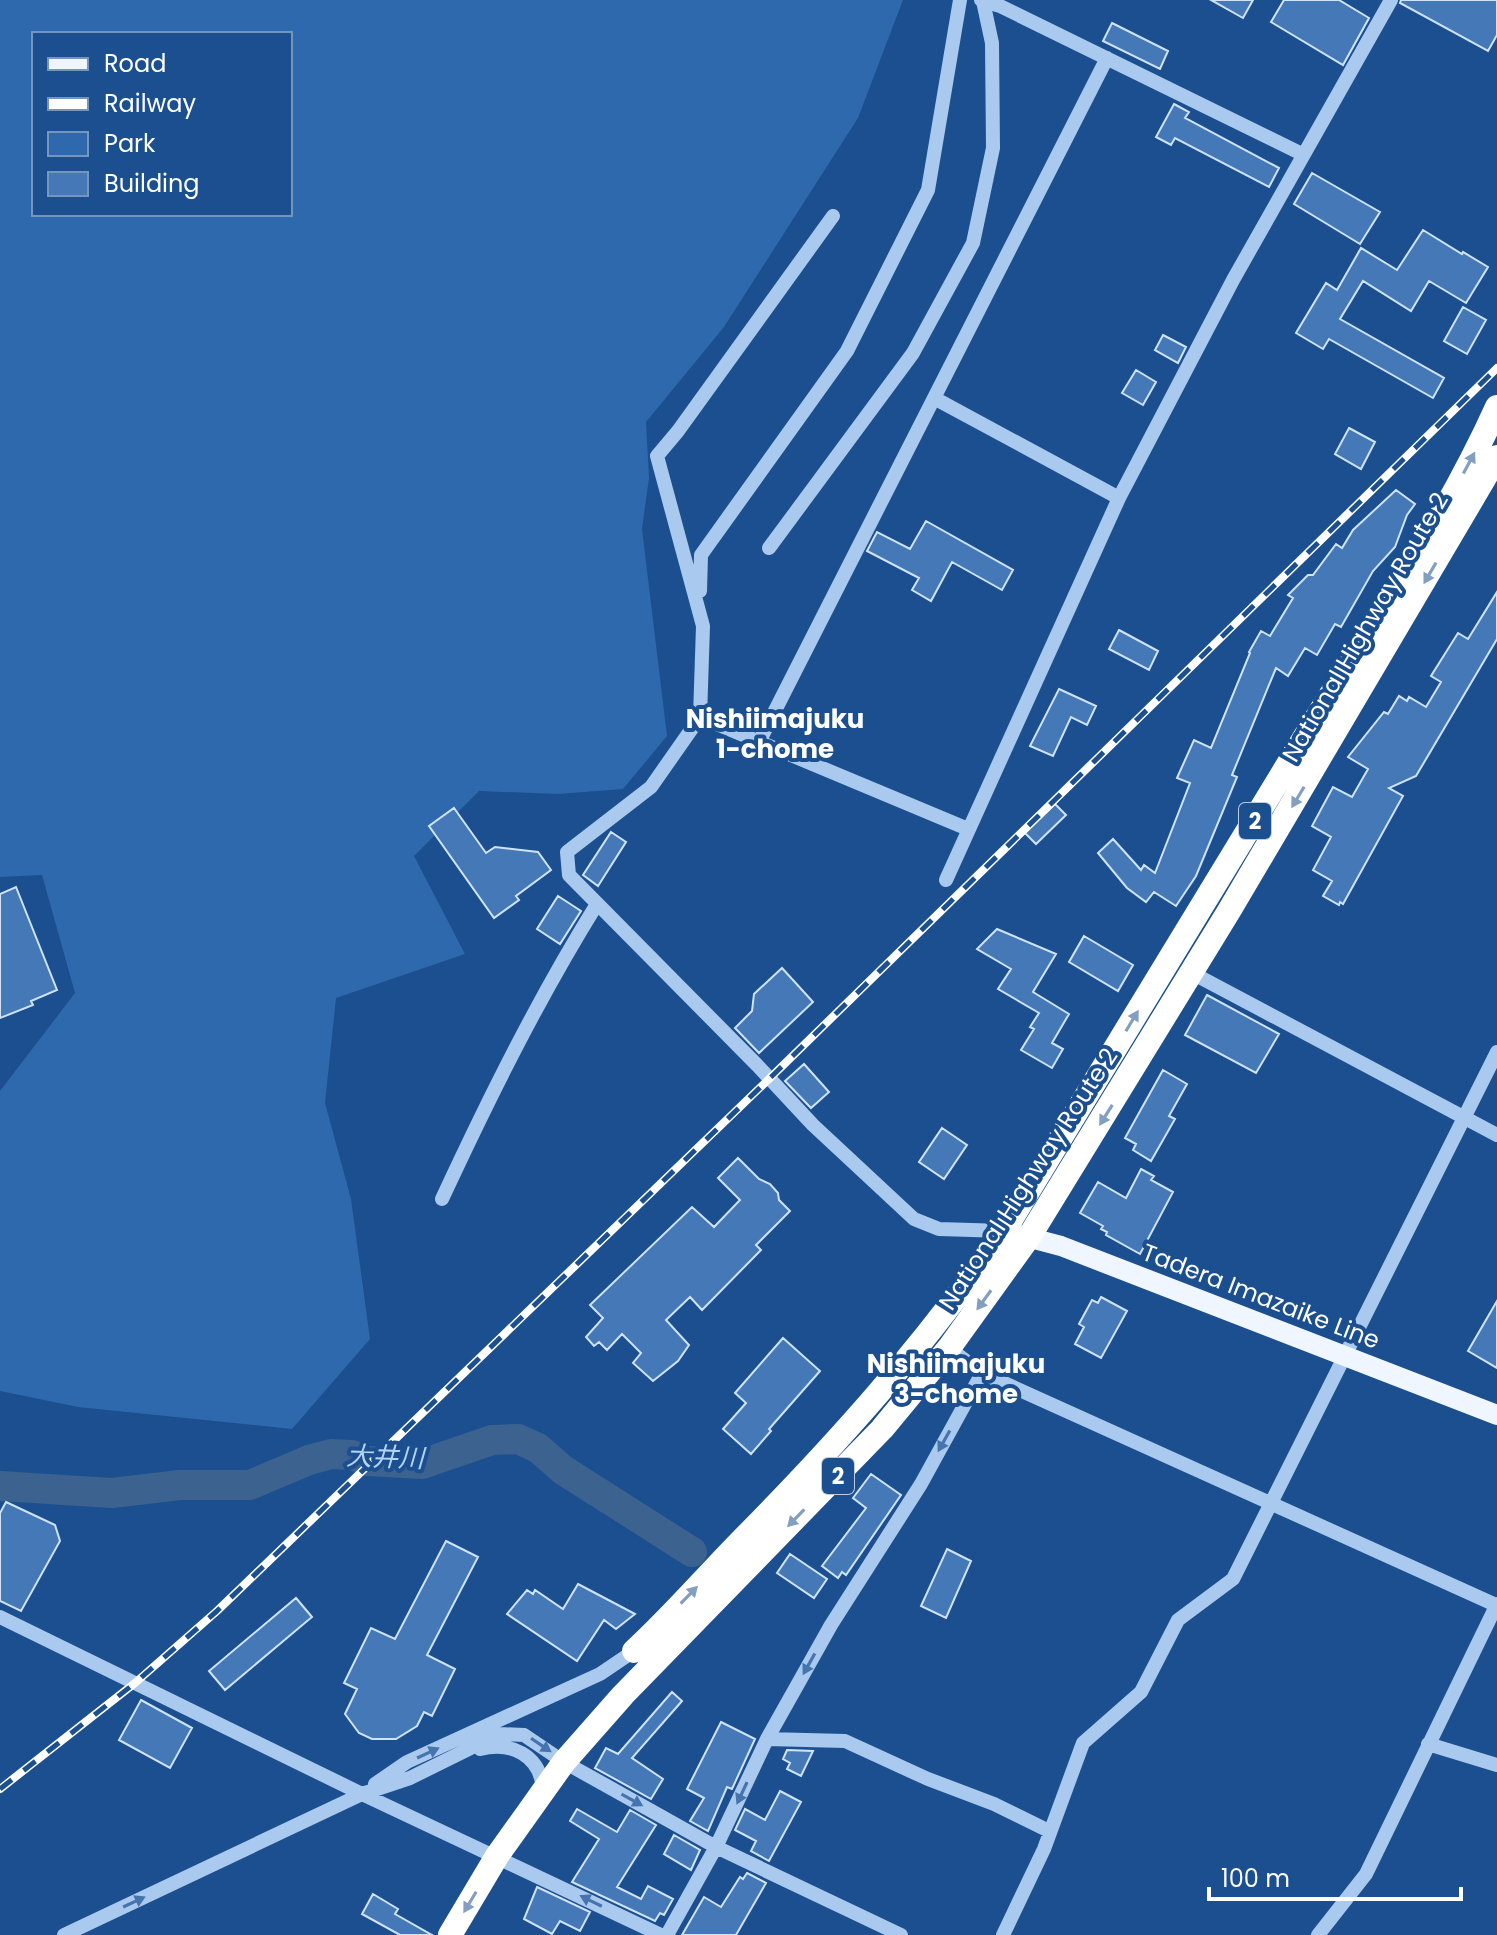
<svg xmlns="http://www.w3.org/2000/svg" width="1497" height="1935" viewBox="0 0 1497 1935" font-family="Poppins,'Noto Sans JP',sans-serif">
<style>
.green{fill:#2e69ad;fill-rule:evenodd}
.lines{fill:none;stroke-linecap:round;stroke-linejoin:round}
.river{stroke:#3c6290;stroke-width:30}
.building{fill:#4478b7;stroke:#cfe3fa;stroke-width:2}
.minor{stroke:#a9c9ee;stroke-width:14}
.major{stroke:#f0f6ff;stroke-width:20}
.highway{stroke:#fff;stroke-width:24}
.rail-casing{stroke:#fff;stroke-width:8}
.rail{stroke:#1b4f8f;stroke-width:5;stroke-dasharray:15;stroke-linecap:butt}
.oneway{fill:#829ec1}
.oneway2{fill:#4674ac}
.labels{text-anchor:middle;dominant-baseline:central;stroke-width:8;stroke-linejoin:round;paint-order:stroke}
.shield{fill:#1b4f8f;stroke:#bbcadd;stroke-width:2}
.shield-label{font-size:22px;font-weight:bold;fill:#fff}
.street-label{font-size:24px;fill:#fff;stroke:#1b4f8f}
.neighbourhood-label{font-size:26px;font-weight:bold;fill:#fff;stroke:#1b4f8f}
.water-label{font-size:26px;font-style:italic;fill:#b5d3f5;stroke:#1b4f8f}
</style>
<rect width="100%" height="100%" fill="#1b4f8f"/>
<path class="green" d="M0,0H903L858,118L724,327L646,422L649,478L642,529L667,736L623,789L558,794L479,791L414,856L465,954L336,998L325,1103L351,1199L370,1339L292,1429L78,1407L0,1391V1091L75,993L42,875L0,877ZM34,34H290V214H34Z"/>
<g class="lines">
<path class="river" d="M0,1486L112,1493L180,1485H250L309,1460L331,1454L352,1455L367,1461L422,1464L492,1440L518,1439L538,1448L563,1470L692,1552"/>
</g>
<path class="building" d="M1211,0H1253L1243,18Z
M1284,0H1339L1369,18L1343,65L1271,22Z
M1401,0H1497V35L1488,51L1400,3Z
M1112,23L1168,51L1160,69L1103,41Z
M1174,104L1189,112L1185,118L1279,168L1269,187L1175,138L1171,145L1156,137Z
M1312,173L1380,212L1360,244L1294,204Z
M1423,230L1462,254L1463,252L1488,267L1466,303L1429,281L1411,311L1363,281L1340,319L1444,378L1433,398L1329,339L1323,349L1296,333L1326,283L1337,290L1361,248L1397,270Z
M1463,307L1486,320L1467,354L1444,341Z
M1163,335L1186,347L1178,363L1155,350Z
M1136,370L1156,382L1143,405L1122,393Z
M1349,428L1375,442L1361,469L1335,454Z
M1396,490L1415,504L1407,515L1395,547L1373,571L1341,627L1335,624L1317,655L1305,648L1288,676L1276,668L1232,775L1237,777L1196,876L1176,906L1154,892L1146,902L1127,888L1098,853L1113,839L1141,870L1144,865L1155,873L1190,783L1177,778L1194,740L1211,748L1250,653L1249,652L1261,631L1270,636L1293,598L1288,595L1308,575H1313L1336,544L1342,548L1353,530Z
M926,521L1013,570L1002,590L952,562L931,601L912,590L919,578L867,551L877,532L910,549Z
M1497,592V639L1416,776L1389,788L1403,796L1343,904L1340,902L1339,905L1323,896L1332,881L1313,870L1331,837L1312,826L1333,787L1352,797L1368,769L1348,757L1384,712L1388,714L1399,696L1407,701L1409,697L1426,707L1441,682L1431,676L1458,633L1468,639Z
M1119,630L1158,651L1149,670L1109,649Z
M1059,689L1096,706L1087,725L1071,717L1053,756L1030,746Z
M1055,804L1066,815L1036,844L1025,833Z
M454,808L486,853L495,847L538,852L551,870L516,896L519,900L494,918L429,826Z
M611,832L626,842L598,886L583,875Z
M16,887L57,990L31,1001L33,1005L0,1018V894Z
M558,896L581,911L560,944L537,929Z
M997,929L1056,954L1033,992L1069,1014L1052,1043L1063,1049L1052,1068L1021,1050L1034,1029L1030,1027L1039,1013L998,989L1011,969L977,949Z
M1084,936L1133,965L1118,991L1069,962Z
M782,968L813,1002L759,1053L735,1028L752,1011L754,994Z
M1207,995L1279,1034L1256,1073L1185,1035Z
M804,1064L829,1092L811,1108L785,1081Z
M1163,1070L1187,1084L1169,1116L1175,1119L1151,1161L1133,1150L1136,1144L1125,1138Z
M942,1128L967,1145L944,1179L919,1162Z
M738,1158L759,1179L770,1184L778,1193L779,1200L790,1211L756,1245L761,1250L702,1310L690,1297L666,1320L689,1345L678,1361L653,1381L633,1363L641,1353L622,1334L607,1350L599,1342L594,1346L586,1337L603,1318L590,1305L692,1207L714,1227L740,1200L718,1178Z
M1141,1169L1154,1176L1151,1180L1173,1192L1140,1254L1106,1235L1107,1232L1101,1229L1103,1226L1080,1213L1098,1182L1126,1198Z
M1101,1297L1127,1311L1101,1358L1075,1344L1084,1327L1079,1324L1092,1300L1098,1303Z
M1497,1301V1368L1468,1351Z
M783,1338L820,1371L769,1429L771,1431L751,1454L723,1429L746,1403L735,1393Z
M871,1474L901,1495L846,1575L842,1572L838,1578L822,1566L866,1508L853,1498Z
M6,1502L55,1525L60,1541L21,1611L0,1601V1513Z
M446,1541L478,1557L427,1655L455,1669L432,1716L424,1712L417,1726L396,1739H372L359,1733L345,1714L357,1689L344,1683L371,1628L395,1639Z
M947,1549L971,1561L946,1618L921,1606Z
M790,1554L827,1579L814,1598L777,1573Z
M578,1584L635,1614L616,1629L604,1620L577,1661L507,1614L527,1590L533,1594L535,1590L563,1609Z
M296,1598L312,1617L225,1690L209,1671Z
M672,1692L682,1701L632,1758L663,1779L651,1799L595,1768L606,1748L618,1754Z
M141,1700L192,1728L170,1768L119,1740Z
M721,1722L755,1739L732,1789L727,1787L708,1831L690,1821L704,1798L687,1789Z
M787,1750L813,1751L801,1776L787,1769L790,1763L783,1759Z
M780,1791L801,1802L769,1861L751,1851L756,1841L735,1830L745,1809L765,1820Z
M577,1809L617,1832L630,1810L656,1825L617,1887L641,1899L648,1886L673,1899L664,1915L660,1913L655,1921L572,1882L599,1839L570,1821Z
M674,1835L700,1850L691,1870L664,1854Z
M747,1873L766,1883L736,1935H682L704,1897L721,1907L740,1877L743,1879Z
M537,1887L590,1912L580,1931L560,1921L552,1934L524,1919Z
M373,1894L398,1909L395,1914L432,1935H400L362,1914Z"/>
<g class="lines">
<path class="minor" d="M981,0L1000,6L1302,154
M833,216L678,431L657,456L703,626L700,717L651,787L567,852L569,875L757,1065L813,1125L914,1219L939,1229L1004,1231
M934,398L1119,498
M769,548L913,353L973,243L993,148L992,43L983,1
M700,591L701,555L847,351L928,190L960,0
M700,717L968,829
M759,742L1107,58
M946,880L1119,498L1233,280L1391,0
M1192,973L1497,1135
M442,1199C489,1098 538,999 597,904
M949,1348L982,1373L1496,1605
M0,1617L362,1794L661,1935
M767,1739L845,1741L928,1779L994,1804L1049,1831
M1428,1744L1497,1765
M480,1749C511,1741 540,1755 543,1789
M375,1784L407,1762L600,1674L634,1651
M64,1935L362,1794L410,1778L499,1734L524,1735L564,1762L716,1847L901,1935
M667,1935L716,1847L767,1739L831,1625L921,1484L982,1373
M1003,1935L1044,1849L1083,1743L1141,1692L1178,1620L1233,1579L1497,1052
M1318,1935L1366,1874L1497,1604"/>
<path class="major" d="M1015,1234L1061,1246L1497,1415"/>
<path class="highway" d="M634,1651C670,1618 702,1581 736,1546C834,1447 925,1346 1004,1231C1107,1063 1209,894 1312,725C1376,621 1447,518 1497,407
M450,1935L497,1856L564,1762L623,1695L882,1429L949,1348L1029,1237L1229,911L1497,457"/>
<g class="rail-casing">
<path id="rail" d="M0,1789L135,1683L217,1611L769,1079L1497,368"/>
</g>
<use href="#rail" class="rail"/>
</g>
<defs><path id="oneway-solid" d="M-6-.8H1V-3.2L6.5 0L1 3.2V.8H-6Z" transform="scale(2)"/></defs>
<g class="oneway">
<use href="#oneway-solid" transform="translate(1469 463) rotate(-62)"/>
<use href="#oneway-solid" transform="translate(1430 573) rotate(120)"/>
<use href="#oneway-solid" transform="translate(1298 797) rotate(121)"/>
<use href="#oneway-solid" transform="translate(1132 1021) rotate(-59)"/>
<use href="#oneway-solid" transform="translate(1106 1115) rotate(122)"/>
<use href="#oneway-solid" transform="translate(984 1300) rotate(126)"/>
<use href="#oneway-solid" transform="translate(796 1518) rotate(134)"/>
<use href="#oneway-solid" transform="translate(689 1595) rotate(-46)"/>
<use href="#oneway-solid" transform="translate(470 1902) rotate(121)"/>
</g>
<g class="oneway2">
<use href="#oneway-solid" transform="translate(944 1441) rotate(119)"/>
<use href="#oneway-solid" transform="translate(809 1664) rotate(119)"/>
<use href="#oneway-solid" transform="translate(541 1745) rotate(34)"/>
<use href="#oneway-solid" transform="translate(428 1753) rotate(-25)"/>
<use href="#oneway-solid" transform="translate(742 1793) rotate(115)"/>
<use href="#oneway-solid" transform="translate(632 1800) rotate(29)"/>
<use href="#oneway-solid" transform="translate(591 1901) rotate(-154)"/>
<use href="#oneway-solid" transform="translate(134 1902) rotate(-25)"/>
</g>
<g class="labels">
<g class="shield">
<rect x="1239" y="803" width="32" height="36" rx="6"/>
<rect x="822" y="1458" width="32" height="36" rx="6"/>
</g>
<g class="shield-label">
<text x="1255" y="821">2</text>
<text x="838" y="1476">2</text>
</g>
<g class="street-label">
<text transform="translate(1365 627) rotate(-60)">National Highway Route 2</text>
<text transform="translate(1028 1179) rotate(-57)">National Highway Route 2</text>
<text transform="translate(1261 1296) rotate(21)">Tadera Imazaike Line</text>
</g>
<g class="neighbourhood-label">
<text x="775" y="719">Nishiimajuku<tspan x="775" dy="30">1-chome</tspan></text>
<text x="956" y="1364">Nishiimajuku<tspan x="956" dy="30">3-chome</tspan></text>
</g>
<g class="water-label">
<text transform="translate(385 1457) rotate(2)">大井川</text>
</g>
</g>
<rect x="32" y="32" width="260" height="184" fill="#1b4f8f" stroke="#7695bc" stroke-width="2"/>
<rect x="48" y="58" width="40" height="12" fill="#f0f6ff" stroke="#7695bc" stroke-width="2"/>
<text x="104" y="72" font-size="24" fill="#ffffff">Road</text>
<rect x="48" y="98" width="40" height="12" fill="#ffffff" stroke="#7695bc" stroke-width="2"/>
<text x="104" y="112" font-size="24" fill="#ffffff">Railway</text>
<rect x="48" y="132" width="40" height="24" fill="#2e69ad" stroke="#7695bc" stroke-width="2"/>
<text x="104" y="152" font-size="24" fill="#ffffff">Park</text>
<rect x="48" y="172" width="40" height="24" fill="#4478b7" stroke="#7695bc" stroke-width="2"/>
<text x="104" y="192" font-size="24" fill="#ffffff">Building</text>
<path d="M1209 1887v12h252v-12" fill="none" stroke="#ffffff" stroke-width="4"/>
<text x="1221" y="1887" font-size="24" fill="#ffffff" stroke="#1b4f8f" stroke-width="6" paint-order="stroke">100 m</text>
</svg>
